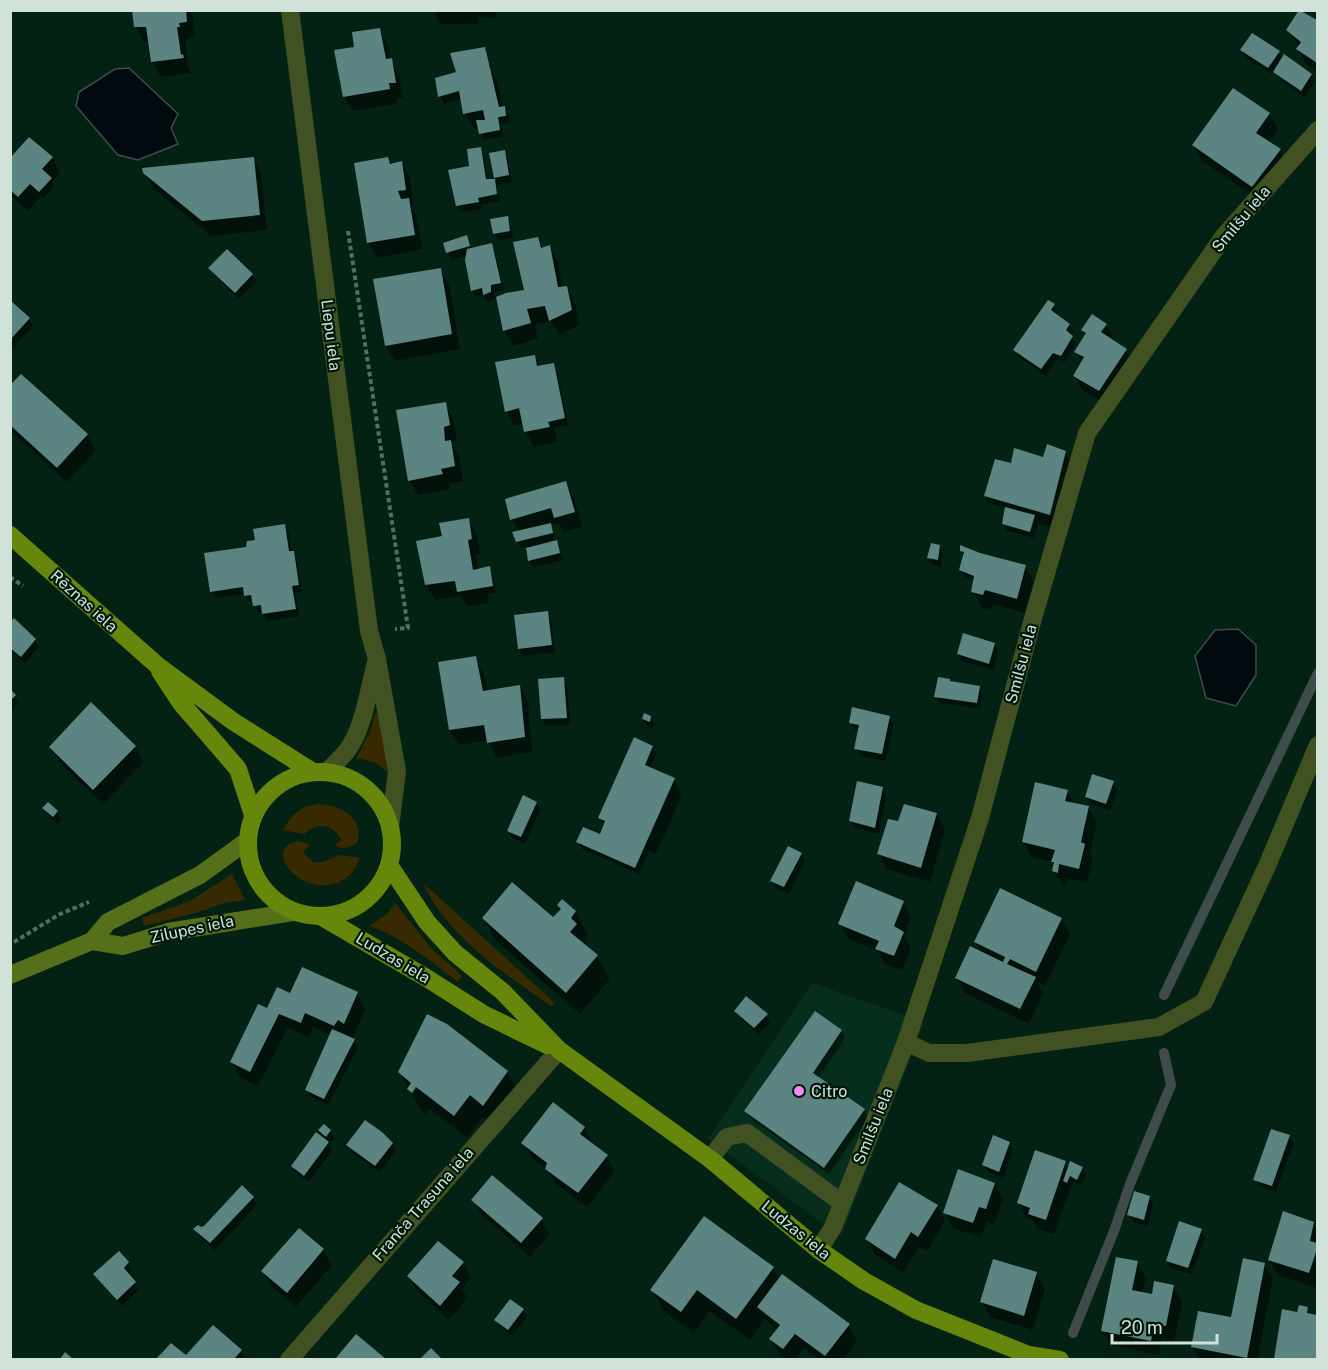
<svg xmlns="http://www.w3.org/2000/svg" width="1328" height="1370" viewBox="0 0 1328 1370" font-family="'Public Sans',sans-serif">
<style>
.built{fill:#072e1c}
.green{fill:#382a00}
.water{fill:#020a0f;stroke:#404b4b;stroke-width:1.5}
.shadow{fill:#0007}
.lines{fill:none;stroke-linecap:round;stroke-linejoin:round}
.stream{stroke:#404b4b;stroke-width:10}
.building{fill:#5b8482}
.path{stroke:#556e61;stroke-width:4;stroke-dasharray:4.5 3;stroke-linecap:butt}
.service{stroke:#415121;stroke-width:18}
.minor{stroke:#415121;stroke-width:18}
.secondary{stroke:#566f1b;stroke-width:18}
.primary{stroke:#66860c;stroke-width:18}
.poi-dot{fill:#f38af2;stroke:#00180a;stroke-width:2}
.labels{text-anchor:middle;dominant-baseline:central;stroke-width:4.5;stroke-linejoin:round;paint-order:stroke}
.street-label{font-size:16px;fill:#d1e2d8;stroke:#00180a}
.poi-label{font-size:16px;fill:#d1e2d8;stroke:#00180a;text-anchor:start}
</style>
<rect width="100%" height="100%" fill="#042213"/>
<path class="built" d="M812,983L924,1022L841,1237L708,1139Z"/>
<path class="green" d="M376,711L381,726L388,773C378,763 370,759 356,759L370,732Z
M317,804C339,804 365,817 357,843C350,847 342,851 335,845L341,840C333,823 317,822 304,834L283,830C293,813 298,808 317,804Z
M298,841L309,844L308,848L303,850L306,856L314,862H323L339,855L360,858C357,863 355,870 351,874C313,910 255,849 298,841Z
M232,874L245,900L224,903L199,912L144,926L142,918L190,901Z
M423,883L555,1003L552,1006L548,1004C501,971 448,937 423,883Z
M395,903L431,948L462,976L458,982C430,961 403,938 370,926L387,914Z"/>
<path class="water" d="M129,68L178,114L171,128L178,144L138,160L118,155L76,106L79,92L115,69Z
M1238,629L1256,645V675L1236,706L1206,698L1195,656L1215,630Z"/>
<path class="shadow" d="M134,10H189L193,17L195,37L187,38V41H185L188,66L191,73L161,77L152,62L150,42H144L136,27Z
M433,10H496V18L478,17V24H441Z
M1301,12L1318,23V71L1306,64L1298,49L1299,47L1288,30Z
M379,30L388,45L391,59L399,75L403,98H397V104L353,111L344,96L355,48Z
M484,49L487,54H485L490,73L492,72L497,82L503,108L508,115L509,123L501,124L503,137L484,140L479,128L474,129L465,114L462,99L444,104L440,97L436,79L458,73Z
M1241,51L1278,52L1283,60L1285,56L1311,75L1315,82L1305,97L1279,79L1274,71L1272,74L1246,58Z
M1269,114L1278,129L1268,143L1279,150L1288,165L1261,201L1202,161L1194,146Z
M480,149L484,156L488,181L496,180L495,177L504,151L508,159L512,182L497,185L500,201L481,205L482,209L461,212L457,205Z
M52,158L60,173L52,182L54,186L44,198L41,196L28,211L10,195V160Z
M253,158L261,173L267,230L211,236L153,188L144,172Z
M388,158L392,165L402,163L410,178L414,204L411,205L416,215L423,249L377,258L368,243L355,164Z
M507,218L511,225L513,238L499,241L494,234L492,220Z
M466,237L472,250L491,244L495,252L504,290L494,292L495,299L488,302L484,295L476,297L472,290L468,255L452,260L448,252Z
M538,239L543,249L549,247L558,262L563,288H566L575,303L580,325L559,335L551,321L535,324L538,338L513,346L505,331L498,298L525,291Z
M210,268L252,275L256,282L239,299L214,275Z
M440,269L449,284L460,349L395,361L386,346L374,280Z
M10,302L29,319L33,326L13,348L10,345Z
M1054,306L1058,313L1056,315L1069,325L1073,332L1070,336L1076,344L1065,362L1057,359L1046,376L1019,357L1015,350Z
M1106,325L1115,340L1113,342L1125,350L1134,365L1108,405L1083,391L1074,376L1082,363L1076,352L1086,335L1083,330Z
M535,357L540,367L553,365L557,372L568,425L554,428L557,442L534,447L526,432L524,424L515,426L506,411Z
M10,389L87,435L96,450L67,482L10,430Z
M445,404L453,419L457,440L452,442V444L459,457L463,481L449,484L450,489L418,495L409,480Z
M1065,452L1074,467L1058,530L1038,523L1034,538L1007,531L1003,524L1007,508L989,503L985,496L1012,464L1044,459Z
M565,483L574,498L582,527L564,532L559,523L550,525L563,560L533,567L529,560L528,547L521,548L517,541L519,532L512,519Z
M468,520L477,535L480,554L476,555L478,570L489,568L493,575L496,593L488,594L489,603L467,607L461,596L435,600L426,585L444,537Z
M285,526L289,533L292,553L297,560L302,592L295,593L299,616L268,621L263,612L259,613L254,602H250L245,594L216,598L212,591L247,548Z
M939,546L943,554L941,567L933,565L929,558Z
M961,550L1025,566L1033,581L1025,613L993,604L991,610L982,607L973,592L975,581L965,577L961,570L964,556Z
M547,613L551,620L555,652L524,656L519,649Z
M14,620L35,640L39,647L25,663L10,650V624Z
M994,644L998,651L993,670L962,661L958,654Z
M475,658L484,673L488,692L520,687L528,702L532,752L497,758L488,740L459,745L450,730L440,664Z
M563,679L567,686L570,725L546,726L542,719Z
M950,683L979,688L983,695L980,709L940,703L936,696Z
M10,691L19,703L10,712Z
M650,717L654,724L653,728L647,726L643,719Z
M889,718L893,725L886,761L860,756L856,748L859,731L854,729L850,722Z
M135,747L144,762L103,804L60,763L51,748Z
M652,747L656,754L650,769L674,780L682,795L656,854L649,851L639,874L582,849L578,842L600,836L605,827L600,818Z
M1113,783L1117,790L1110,810L1091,804L1086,797Z
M882,788L886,796L879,834L855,828L851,821Z
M1067,791L1075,805L1088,807L1097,822L1090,854L1093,860L1087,883L1067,878L1066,887L1063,886L1054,871L1055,865L1053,862L1032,857L1023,842Z
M536,803L540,810L525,844L512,838L508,831Z
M48,804L57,812L61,819L57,824L48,815L44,808Z
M936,814L945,829L930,882L887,869L879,854L899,823Z
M801,854L805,861L789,894L776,888L772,881Z
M902,902L911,917L904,936L911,948L902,970L885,964L878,951L848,939L840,924Z
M559,905L575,912L588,935L584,939L589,947L588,949L597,956L610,979L580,1014L496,941L483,918L553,919L562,910Z
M1061,919L1070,934L1045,986L1037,982L1043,994L1029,1024L965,993L956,978L982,953L976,942Z
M357,993L365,1009L352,1040L358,1048L328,1105L311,1097L307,1090L331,1035L313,1027L309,1037L287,1028L258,1086L240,1077L232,1062L268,1010L291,994Z
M736,1011L766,1015L770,1022L759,1034L740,1018Z
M446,1025L507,1072L520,1095L496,1127L483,1117L467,1138L430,1109L426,1114L422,1111L412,1095L422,1082L414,1088L411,1093L400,1072Z
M841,1031L845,1038L818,1078L864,1110L868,1117L829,1174L750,1118L746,1111Z
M584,1128L592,1143L606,1156L615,1171L587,1207L556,1184L548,1171L532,1158L523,1143Z
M320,1130L330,1131L334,1139L329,1145L332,1151L309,1182L297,1174L292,1166L327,1142Z
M1289,1137L1293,1144L1276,1192L1259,1186L1255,1179Z
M1009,1143L1013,1150L1003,1178L988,1172L984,1165Z
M392,1144L396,1151L379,1172L352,1152L348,1145Z
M1065,1162L1069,1169L1082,1168L1086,1175L1081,1186L1074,1182L1070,1189L1054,1234L1038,1229L1033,1220L1027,1218L1018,1203Z
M994,1184L1003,1199L994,1224L987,1221L981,1238L953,1228L945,1213Z
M1149,1197L1153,1204L1148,1226L1133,1222L1129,1214Z
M253,1198L257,1205L215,1250L199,1236L195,1229H201Z
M473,1200L541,1219L550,1234L530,1257L482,1215Z
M937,1206L945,1221L927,1251L919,1246L903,1273L875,1254L867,1239Z
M705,1218L773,1268L780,1280L848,1325L857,1340L843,1360H820L804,1348L795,1360H787L780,1354L771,1339L778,1331L765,1319L750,1340L710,1311L694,1333L665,1312L652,1290Z
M1313,1223L1318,1230L1317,1288L1278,1275L1269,1260Z
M1201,1230L1205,1238L1192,1274L1171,1268L1167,1261Z
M323,1250L332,1265L296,1307L272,1287L263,1272Z
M119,1253L132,1270L128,1275L139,1290L122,1306L95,1274Z
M1137,1262L1146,1278L1142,1293L1153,1296L1173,1286L1182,1302L1174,1341L1162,1338L1159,1355L1111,1345L1102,1330Z
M463,1263L471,1278L462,1289L467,1298L449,1320L417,1291L409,1276Z
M1264,1264L1273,1279L1257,1360H1200L1193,1347L1233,1319Z
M1036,1274L1045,1289L1033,1330L990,1317L982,1302Z
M1307,1308L1311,1315L1318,1316V1360H1275L1283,1311L1299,1313Z
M523,1310L527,1317L512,1336L500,1327L496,1320Z
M213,1327L241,1351L245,1360H158L171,1345L186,1357Z
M357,1336L384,1360H337Z"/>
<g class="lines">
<path class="stream" d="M1164,995L1318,673
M1073,1333L1114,1231L1130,1184L1171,1085L1164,1053"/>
</g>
<path class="building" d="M132,10H186L187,22L179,23L180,27H177L181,55L183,54L184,58L151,62L146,27H134Z
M1299,10L1317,20V63L1296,49L1301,42L1286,30Z
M380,28L386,59L392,58L396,83H389L390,89L343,97L334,50L354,47L352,32Z
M1252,33L1280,51L1268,68L1240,50Z
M485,47L499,107L505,106L506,116L498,117L500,130L479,134L476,120H485L483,110L463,114L459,91L438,97L435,78L456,72L450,53Z
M1284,54L1312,74L1301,91L1273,72Z
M1233,88L1270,113L1256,133L1281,149L1252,187L1192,145Z
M29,137L53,157L42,169L52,178L39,192L30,184L18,197L10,190V158Z
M481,147L486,179H495L497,194L478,198L479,202L456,206L448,170L469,166L467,149Z
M505,150L509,175L494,178L489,153Z
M254,157L260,215L202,221L143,173L142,168Z
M388,157L390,164L402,161L406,190L398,191L401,199L409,198L415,235L367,243L354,163Z
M508,216L510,231L493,234L490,219Z
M467,235L470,246L446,253L443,243Z
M538,237L541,248L550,245L558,287L567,286L572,310L549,321L545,306L527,309L531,323L503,331L496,297L506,293L524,290L513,242Z
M492,243L501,283L491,285V292L483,295L482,288L471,291L465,260L467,249Z
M227,249L253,274L235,293L208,268Z
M441,268L452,334L385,346L373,279Z
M10,300L30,318L10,340Z
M1048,300L1055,304L1051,310L1070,324L1066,330L1073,336L1061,356L1053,353L1041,369L1013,350Z
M1092,314L1107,324L1101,332L1127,349L1099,391L1073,376L1084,357L1074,352L1086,333L1081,330Z
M535,355L537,366L554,363L565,418L548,422L550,427L524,432L519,408L505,412L495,362Z
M21,374L88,434L57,468L10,425V385Z
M446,402L450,425L444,427L445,441L451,440L455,466L441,469L443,474L408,481L396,410Z
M1047,444L1066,451L1050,515L984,496L995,459L1011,463L1014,448L1043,457Z
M566,481L575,512L554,518L551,508L510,520L505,499Z
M1005,507L1035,515L1030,532L1002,524Z
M469,518L472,539L468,540L473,570L490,566L493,586L457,592L455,581L425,585L416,541L442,536L439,523Z
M551,523L553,533L516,542L512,532Z
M285,524L289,551H294L299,585L292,586L296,609L262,614L261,605L253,606L251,595L244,596L243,587L210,592L204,553L246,547L247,541L255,540L253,529Z
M557,540L560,553L528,561L526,548Z
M931,543L940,545L938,560L927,558Z
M960,545L980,553L1026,565L1017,599L985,590L983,595L971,592L974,576L959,570L964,552L960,551Z
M548,611L552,645L518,649L514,615Z
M14,618L36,639L21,657L10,648V622Z
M963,633L995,643L989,664L957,654Z
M476,656L483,691L520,685L525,737L487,743L484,725L449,730L438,662Z
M564,677L567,718L541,719L538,679Z
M938,677L950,679V681L980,686L977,703L934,697Z
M10,689L16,695L10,701Z
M91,702L136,746L93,790L49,747Z
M852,707L890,716L882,754L854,749L859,725L849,723Z
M644,713L651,716L650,722L642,719Z
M634,737L653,746L645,765L675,778L635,868L576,842L583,827L600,834L605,821L598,818Z
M1092,774L1114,781L1106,804L1085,797Z
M857,781L883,787L875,828L849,821Z
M1035,782L1068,790L1065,801L1089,806L1081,842L1085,844L1079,869L1059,864L1058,873L1052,871L1054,862H1051L1055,850L1022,842Z
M523,795L537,802L521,837L507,831Z
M48,802L58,811L53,817L42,808Z
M904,804L937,813L921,868L877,854L888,819L898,821Z
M788,846L802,853L784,887L770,881Z
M856,881L904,901L894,926L904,932L894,956L875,949L879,941L838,924Z
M512,882L553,917L561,909L557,905L562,899L576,911L571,918L577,924L570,932L598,955L566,993L482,918Z
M1000,888L1062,918L1036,972L1010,959L1007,964L1036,977L1020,1009L955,978L970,946L1003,962L1005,957L974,942Z
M302,967L358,992L344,1024L338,1020L334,1026L305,1013L301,1023L279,1014L250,1072L230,1062L258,1004L267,1008L277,987L290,993Z
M746,996L768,1014L754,1028L734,1011Z
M815,1011L842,1030L813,1073L865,1109L824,1168L744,1111Z
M427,1014L447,1024L508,1071L483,1106L470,1095L454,1116L416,1087L412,1093L407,1089L411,1083L398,1072Z
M332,1029L355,1039L324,1099L305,1090Z
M553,1102L585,1127L580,1134L608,1155L578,1193L545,1169L547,1163L521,1143Z
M365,1120L382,1132L393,1143L375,1166L346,1145Z
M324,1124L331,1130L326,1137L318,1130Z
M1271,1129L1290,1135L1272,1186L1253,1180Z
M316,1132L329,1142L304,1176L291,1166Z
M993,1135L1010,1142L999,1172L982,1165Z
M1035,1150L1066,1161L1046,1220L1028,1214L1030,1208L1017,1203Z
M1070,1161L1083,1167L1077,1180L1070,1176L1067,1183L1063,1181Z
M958,1169L995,1183L986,1209L979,1207L973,1223L943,1213Z
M492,1175L543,1218L521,1243L471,1200Z
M899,1182L938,1205L918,1237L911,1232L895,1259L865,1239Z
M242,1185L254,1197L210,1243L193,1229L198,1225L201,1227L204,1226Z
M1134,1191L1150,1196L1144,1220L1127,1215Z
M1283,1211L1314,1222L1310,1241L1317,1243V1249L1309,1273L1268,1260Z
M704,1216L774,1267L736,1319L697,1290L681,1312L650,1290Z
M1179,1221L1202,1229L1188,1268L1166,1261Z
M299,1228L324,1249L287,1293L261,1271Z
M438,1241L464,1262L452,1276L460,1282L440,1306L407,1276Z
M119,1251L129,1262L124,1268L136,1282L117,1300L93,1274Z
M1116,1257L1138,1261L1132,1290L1152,1294L1154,1281L1174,1285L1166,1326L1154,1324L1151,1341L1101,1331Z
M1243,1258L1265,1263L1247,1358L1191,1347L1198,1311L1231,1317Z
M993,1259L1037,1272L1024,1316L980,1302Z
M782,1274L850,1324L825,1356L795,1334L783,1349L769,1339L780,1325L757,1307Z
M510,1299L524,1309L508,1330L494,1320Z
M1299,1305L1308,1307L1307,1313L1317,1315V1359H1274L1282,1309L1297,1312Z
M213,1325L242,1350L234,1359H156L171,1343L186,1355Z
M356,1334L386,1359H335Z
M431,1348L442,1359H420Z
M65,1352L73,1359H60Z"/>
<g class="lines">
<path class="path" d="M348,231L408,628L395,629
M10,577L23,586
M14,942L60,914L89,902"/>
<path class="service" d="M710,1159L727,1137L747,1133L842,1203"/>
<path class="minor" d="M290,10L369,631L377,659
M327,772C333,765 340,759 346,752C364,730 369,686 377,659L397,771L390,828
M906,1042L929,1053H967L1159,1027L1204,1002L1267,866L1318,745
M819,1250L833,1227L906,1042L980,818L1032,622L1087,433L1224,236L1318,130
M289,1360L559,1050"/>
<path class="secondary" d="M92,941L123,946L168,932L293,912
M10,975L92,941L108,922L200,875L247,841"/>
<path class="primary" d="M10,535L158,666L234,722L313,772
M160,671L181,703L238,769L253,815
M248 844a72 72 0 1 1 144 0a72 72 0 1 1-144 0Z
M389,865L427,922L455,953L503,992L559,1050L710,1159L819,1250L864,1281L916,1310L1029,1355L1060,1360
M322,917L425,977L485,1015L547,1045"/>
</g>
<circle class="poi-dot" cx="799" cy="1091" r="6"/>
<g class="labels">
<g class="street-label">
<text transform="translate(1241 219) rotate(-50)">Smilšu iela</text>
<text transform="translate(331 335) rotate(83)">Liepu iela</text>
<text transform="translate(84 601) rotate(42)">Rēznas iela</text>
<text transform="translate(1021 664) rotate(-75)">Smilšu iela</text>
<text transform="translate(192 929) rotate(-12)">Zilupes iela</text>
<text transform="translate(393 958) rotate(31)">Ludzas iela</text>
<text transform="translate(873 1126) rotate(-68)">Smilšu iela</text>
<text transform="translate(423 1204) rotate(-49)">Franča Trasuna iela</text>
<text transform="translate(796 1230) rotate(39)">Ludzas iela</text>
</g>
<g class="poi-label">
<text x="811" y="1091">Citro</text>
</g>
</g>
<rect width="1328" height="1370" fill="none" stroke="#d1e2d8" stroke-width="24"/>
<path d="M1112 1334v9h105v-9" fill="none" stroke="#d1e2d8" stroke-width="3"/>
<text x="1121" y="1334" font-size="18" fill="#d1e2d8" stroke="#00180a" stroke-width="4.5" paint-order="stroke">20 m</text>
</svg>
